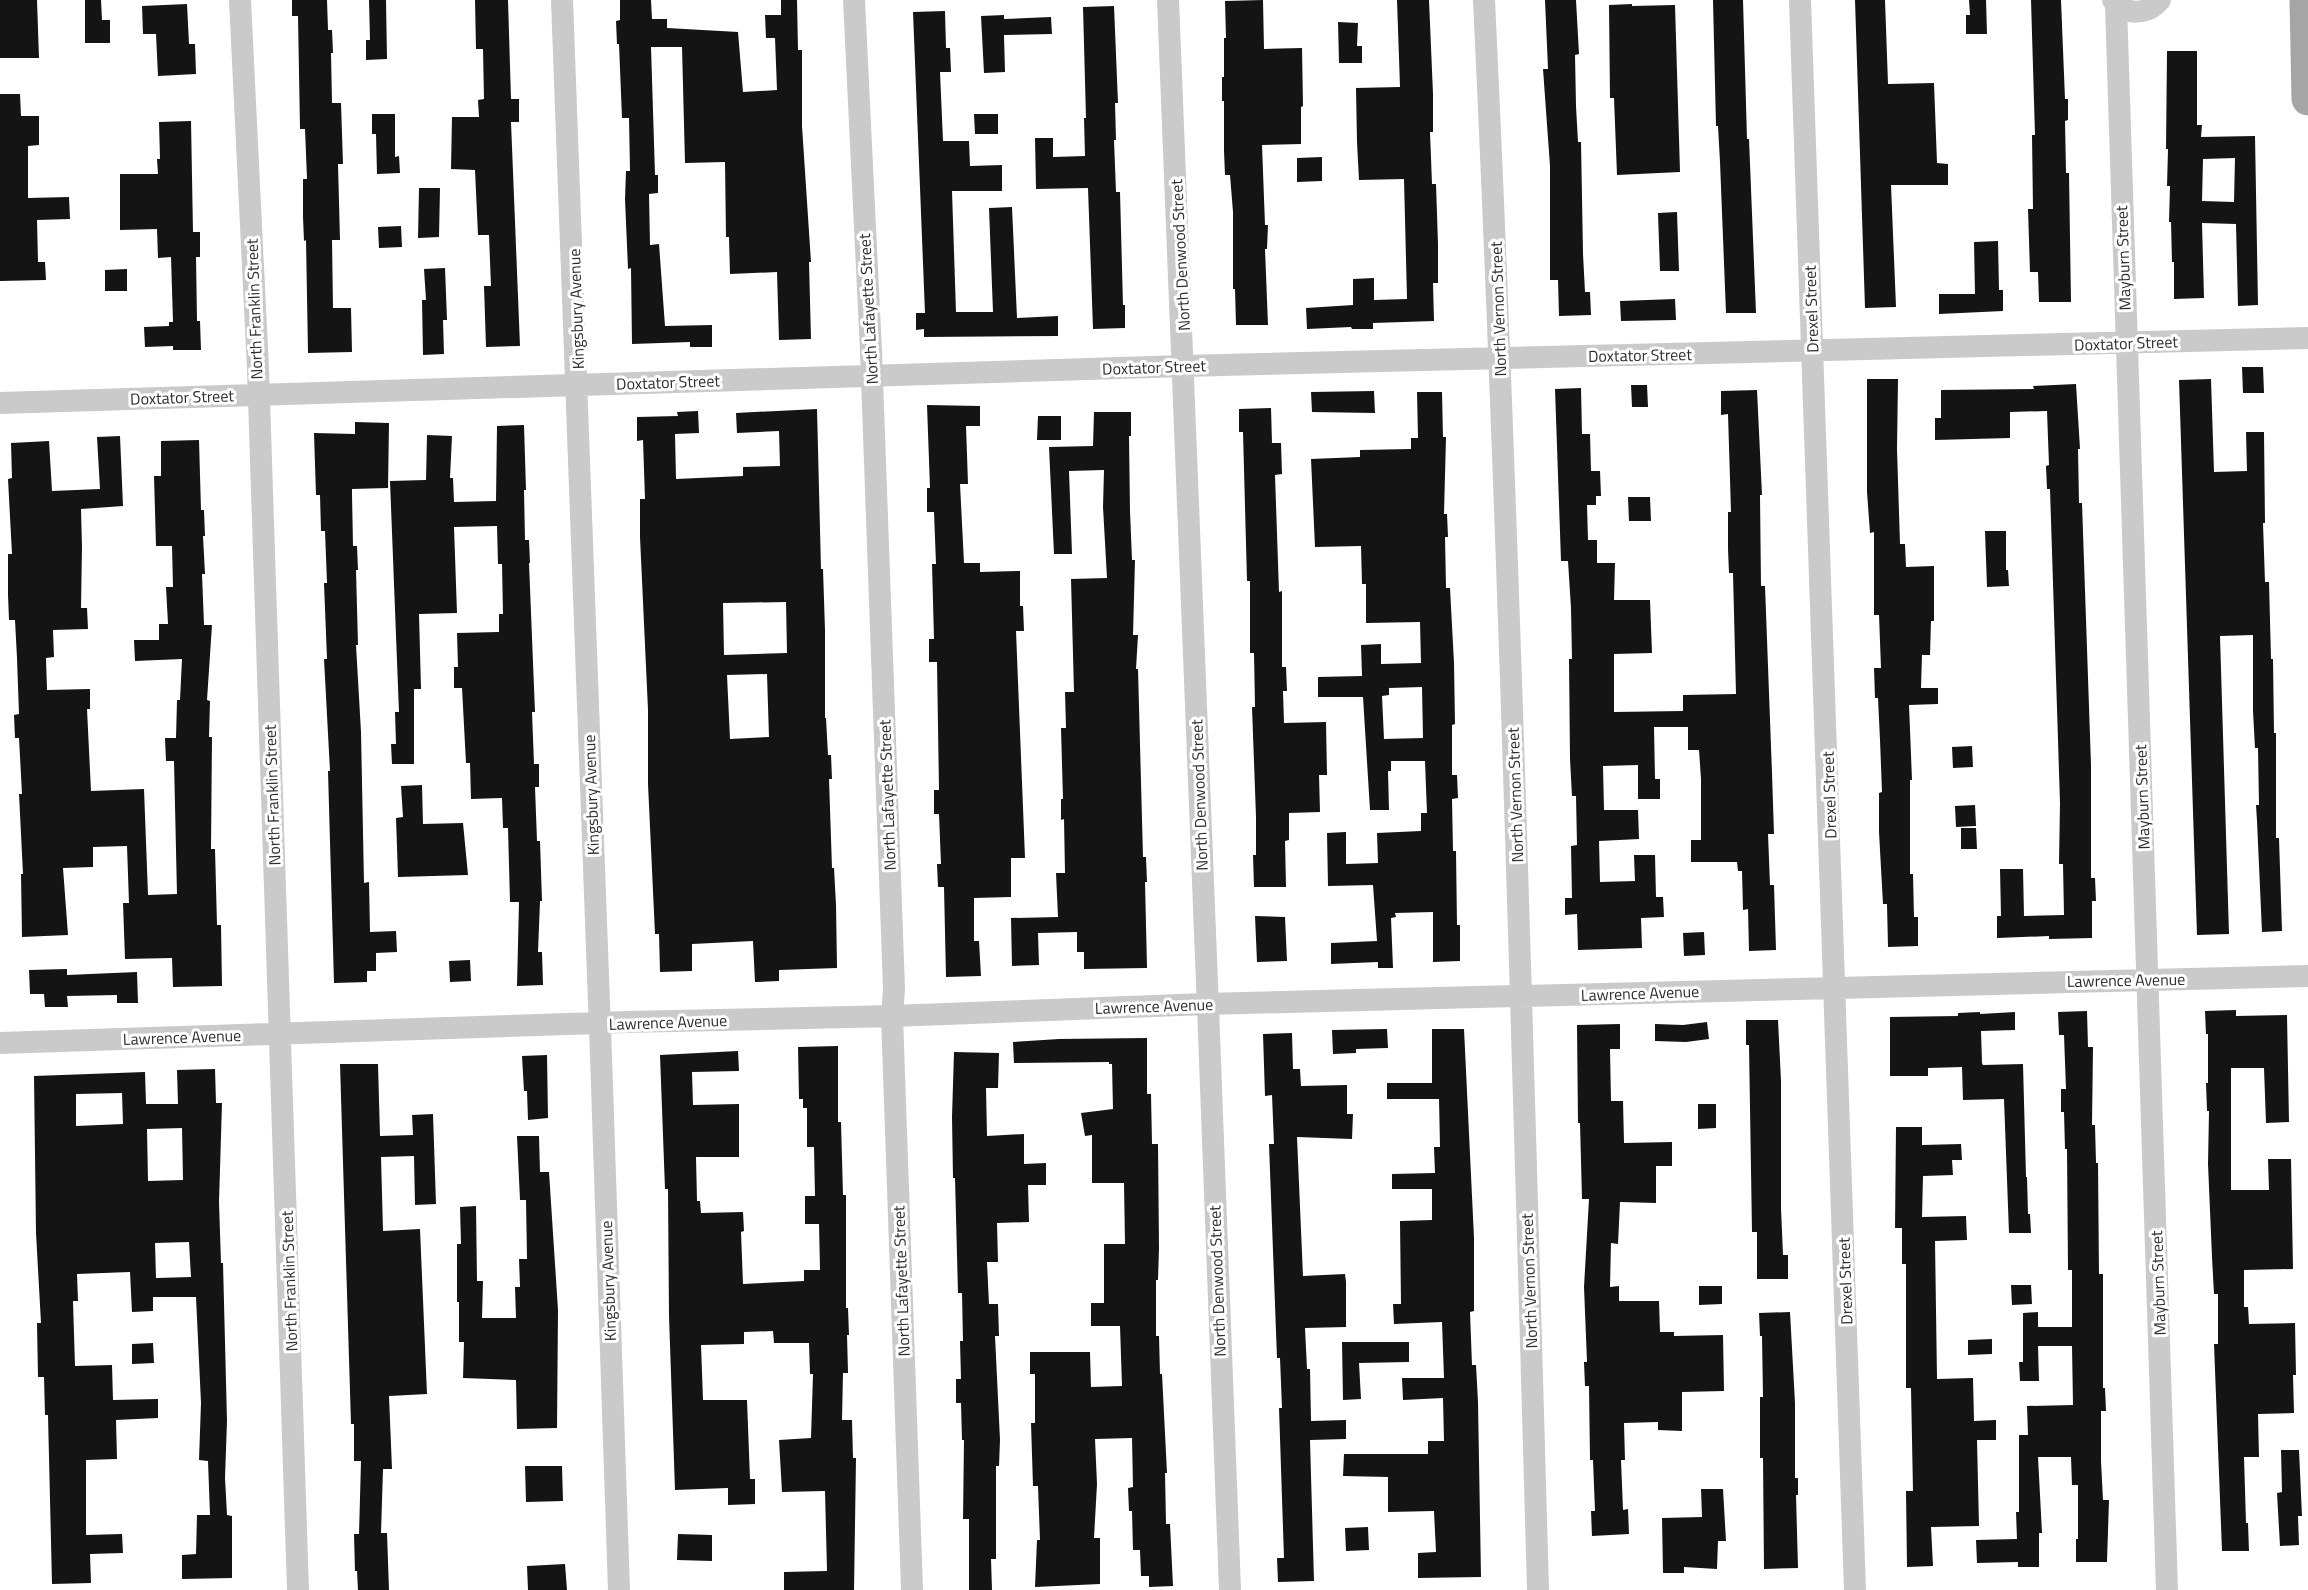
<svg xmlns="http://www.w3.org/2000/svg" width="2308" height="1590" viewBox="0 0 2308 1590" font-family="'Titillium Web',sans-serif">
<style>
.building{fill:#141414;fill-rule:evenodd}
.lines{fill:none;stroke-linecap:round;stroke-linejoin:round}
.street{stroke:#cacaca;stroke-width:22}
.primary{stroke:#a5a5a5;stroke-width:33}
.labels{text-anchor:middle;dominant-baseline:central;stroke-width:6;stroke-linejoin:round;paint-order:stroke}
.street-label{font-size:16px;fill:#2d2d2d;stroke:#fff}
</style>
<rect width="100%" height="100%" fill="#fff"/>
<path class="building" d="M0,0H37L39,58H0Z
M85,0H101L102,20H110V43H85Z
M292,0H327L328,30H332L333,53H331L332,103H341L343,164H338L340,240H332L333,308H351L352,352L308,353L306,240L304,241L303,217V179H307L305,129H300L298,16H292Z
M369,0H386L387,59L366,60V40H370Z
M475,0H508L511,99H519V122H511L520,346L486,347L484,286H491L489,235H478L475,170L451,169L452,117H479L478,100L484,99L483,49H476Z
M620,0H651L652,19H667V28L738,32L743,92L777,90L775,38H766L765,15H781V0H797L798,50H802V126L811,262H809L811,339L779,340L777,272L730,274L729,237H726L725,162L685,163L682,47H651L655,175H658V193L649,194L650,245L659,244L665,326L712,325V347H690V342L632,344L631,268L628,269L625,199L626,171H630L629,118H622L619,44H617L616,21L620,20Z
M1263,0L1264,49L1302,48L1303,106L1301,107V144L1262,145L1265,225H1268L1267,249H1265L1268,325H1236L1235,289H1233V212L1230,175H1225L1224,151V101H1222V77H1224V38H1226L1225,1Z
M1397,0H1429L1433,94V132H1430L1432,184H1436L1438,244V283H1433L1434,321L1373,323V329H1352L1351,327L1307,329L1306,308L1353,305V279L1374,278V300L1407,299L1404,179L1359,180L1357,142L1356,88L1400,87Z
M1545,0H1576L1579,54L1575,55L1576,106L1578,142H1581L1583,254L1585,292H1590L1591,315L1559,316L1558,280H1550V166L1543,69H1548Z
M1713,0H1743L1747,139H1749L1756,313H1726L1720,162L1718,126H1716Z
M1855,0H1885L1888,84L1934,83L1937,163L1948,164V185H1891L1896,307L1865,308Z
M1969,0H1986L1987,34H1966V15H1970Z
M2031,0H2061L2065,99H2068V120L2065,121L2066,173H2069L2071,302H2039L2038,272H2030L2028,209H2033L2032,135H2035Z
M187,4L189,44H195L196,74L158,76L156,34H143L142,6Z
M1632,4V6L1675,5L1680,172L1617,175L1614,98H1610L1609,5Z
M1114,6L1118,103H1115L1116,140H1114L1116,192H1120L1123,305H1125V328L1093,329L1088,188L1036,189L1035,138H1053V157L1085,156L1084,118H1086L1083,7Z
M945,11L946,48H950L951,72H940L943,141H969L970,166L1002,165V191H952L956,312H993L989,208L1012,207L1017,318L1058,316V336L924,337V329L916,330V313H925L913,12Z
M1004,15V19L1051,17L1052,34L1004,35L1005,72L984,73L981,16Z
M1338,22L1358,23L1357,46H1362V63H1339Z
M2167,51H2197V125H2202L2201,137L2255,136L2258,305L2238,306L2236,224L2202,223L2204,298L2174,299V262H2172L2171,222H2169L2170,186H2167L2168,149H2166ZM2235,158L2234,202L2202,201L2203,159Z
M0,94H20L21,116H39V145L28,146V198L69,197L70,219L37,220L38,262H45L46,280L0,281Z
M372,114H395V157L399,156L400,173L377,174L376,134H372Z
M974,114H998V134H975Z
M191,121L193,232H200V257H196L197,321H200L201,350H173V346L145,347L144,327L169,326V322H173L171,257L158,258L157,229L120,230V174H158L157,159H160L159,122Z
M1322,157V181L1297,182V158Z
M419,188H440L439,237L418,238Z
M1677,212L1679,271H1660L1658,213Z
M401,226L402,247L379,248L378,227Z
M1998,241L1999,290H2003V311L1939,314V294H1975L1974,242Z
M445,268L447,320H443L444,354L423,355L422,300H426L424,269Z
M127,269V291H105V270Z
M1675,299L1676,320L1621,321L1620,301Z
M2242,367H2263L2264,393H2243Z
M1867,379H1898L1897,449L1900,544H1905L1906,567L1934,566V621H1931L1930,655H1922L1921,688H1938V704L1909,705L1912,780H1910V874H1913L1914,917H1918V946L1888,947L1887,904H1883L1879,832V793L1882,792L1880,740L1878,698H1875L1874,668H1881L1879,615H1874V532L1870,533L1867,492Z
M2211,379L2214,472L2247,471L2246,432H2264L2265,523H2263L2265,582H2269L2271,659H2273L2274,733H2276V838H2279L2282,931L2262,932L2257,821L2256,805H2259L2258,748H2255L2253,711V635L2220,636L2229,934L2197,935L2179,380Z
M2076,384L2080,449H2078L2079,503H2082L2091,765V878H2095L2096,901H2092V938L2049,939V936L1997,938V916H2001L2000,869H2023L2024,916L2064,915L2063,864H2059L2060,803L2050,489H2047L2046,466L2049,465L2047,411L2010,412V438L1935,440V418H1941V390L2034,389L2033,386Z
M1631,385H1647L1648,407H1632Z
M1581,388L1582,434H1590L1591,471H1600L1601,496H1596V505H1587L1588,540H1597V563H1615L1614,600H1650L1652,653L1614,654V712L1683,711V695L1736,694L1733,573H1729L1728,549V512H1731L1728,414L1721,415V391L1757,390L1762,495H1760L1761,586H1765L1772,773L1774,834H1768L1770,885H1774L1776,950L1749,951L1748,909L1743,910L1742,871H1738L1737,862H1691V840H1701V779L1699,750H1688V727H1654L1655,779H1660V799H1638V765L1603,766L1604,810H1638L1639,839L1599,841L1600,882L1635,881L1634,855H1655L1656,897H1663L1664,917L1641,918L1642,948L1578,950L1577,914L1565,915V898H1572L1571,846L1577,845L1576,796H1572L1570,759L1569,659H1572L1571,608L1568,561H1561L1555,389Z
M1374,391L1375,413L1312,412L1311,392Z
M1417,392H1442L1443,437H1446L1444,514H1447L1448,537H1445L1446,588H1450L1454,663L1455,724L1452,725V775H1457L1458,798L1452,799L1453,851H1456L1457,925H1460V961L1433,962V912L1395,913L1396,917L1391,918L1393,968H1378V962L1331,964V943L1377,941L1373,885L1328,886L1327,833L1346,832V864L1378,863L1377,833L1421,831V813H1427L1425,761H1391V771H1388L1389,810H1370L1363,697H1318V677L1362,676L1361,645L1381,644V664L1421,663L1420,622L1366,623V584H1362L1361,546L1315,547L1311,459L1360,457V450L1411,449V438H1418ZM1422,687L1423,738L1384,739L1382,696L1389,695V688Z
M927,405L980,406V426H966L968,484H960L964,563H980V572L1020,571V606H1023L1024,631H1016L1025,858H1011V897L974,898V941H979L981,976L946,977L944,887H938L937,864H941L939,814H934V790H939L937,662H929V639H934L932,564H936L934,512H927V488H930Z
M1271,408L1272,443H1281L1282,474L1275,475L1279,592L1282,591V667H1286L1287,691H1283L1284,723L1326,722L1327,775H1319L1320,812L1289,813V840L1285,841L1286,887H1254L1253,855H1256V817L1252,707H1255L1254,653H1250V581H1247L1243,432H1239V409Z
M817,409L821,569H823L825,630V718H826L828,755H831L832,779H829L832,868H834L836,905L837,968L779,970V981L755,982L753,941L692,944V971L660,972L659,934H655L648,784V710L640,537V499H645L643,440L637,441V417L678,416L677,412L698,411L699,433L675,434L676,479L743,476V467L780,466L779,431L737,433L736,413ZM786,602L787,653L724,655L723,603ZM767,674L769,737L730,739L727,675Z
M1094,412H1131V436H1129L1130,511L1132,560H1135L1133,635H1138L1136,669H1138L1143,857H1146L1147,882H1145L1147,968L1084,969V952H1077V932L1038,933L1039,965L1012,966L1011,918L1058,917L1056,873H1065L1064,819L1061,820V799H1063L1061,728H1066L1065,692H1074L1071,579L1107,578L1103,507L1104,470L1069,471L1072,554H1054L1049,447L1093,446Z
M1038,416H1061V440H1037Z
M355,422L389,423L388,488L352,489V494L353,546H357L358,570H356L358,645H356L361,732L364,883L369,882L370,932L396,931L397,952L376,953V971H367V982L334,983L328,771H330L324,659H327L324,583H327L325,531H321L320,495H316L314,433L355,434Z
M524,425L526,490H524L525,540H529L530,563H529L535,712H532L534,764H539V787H535L537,841H540L542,901H540L538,952H542L543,985L517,986L519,902H510L508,828H503L502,798L471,799L470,763H466L462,688H454V667H458L457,633L499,632V614H503L502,564H498L497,526L454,527L457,613L419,614L421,689H414V764H392L391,744H396L395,712H399L390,481L426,480L427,435L452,436L450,478H453L454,502L496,501L497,426Z
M120,436L123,506L81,509L82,547L81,608H87L88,629L53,630L54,657L46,658L47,690L90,689V709H87L91,791L144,789L148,895L177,894L174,761H166L165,738H176L177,700H180L182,659L135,661L134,640H159V624H168L166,587H173L172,546H156L154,476H161V441L199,440L201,510H204L205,536H203L205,574H202L204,625H212L207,700L210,701L209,737H212L211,849H215L217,925H221L222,986L173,987L172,958L125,959L123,903H129L127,846L93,847V867L63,868L68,935L22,937L21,874H23L19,794H22L19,738H15L14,715L19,714L17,658L15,620H9L8,595V554H12L8,479L12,478L11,443L49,441L52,491L100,489L97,437Z
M1628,497H1650L1651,521H1629Z
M1985,531H2006V570H2008L2009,586L1987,587Z
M1972,746L1973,767L1953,768L1952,747Z
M422,785L423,824L463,823L468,875L398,877L396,818L403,817L401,786Z
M1975,805L1976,826L1956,827L1955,806Z
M1961,828H1976L1977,849H1961Z
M1255,916L1285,917L1287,961L1257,962Z
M1704,932L1705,955L1684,956L1683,933Z
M470,960L471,981L450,982L449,961Z
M67,969V975L137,972L138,1003H117V995L67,996L68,1007H45L44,994H30L29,970Z
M2236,1010V1016L2287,1015L2289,1122L2266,1123L2264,1068H2231V1190H2269L2268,1159H2291L2293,1269L2244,1270V1307H2248L2249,1324L2295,1323L2296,1375H2293L2294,1413L2258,1414L2259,1457H2244L2246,1523H2248L2249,1551H2222L2214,1344H2218V1294H2214L2212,1257L2208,1164L2209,1111H2207L2206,1083H2208V1034H2206L2205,1011Z
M2087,1011L2088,1047H2093L2092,1125H2095L2096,1163H2098L2099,1274H2103V1388H2105L2106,1411H2101V1461L2103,1500H2109L2107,1562H2076V1539H2078V1485H2072L2071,1457H2038L2042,1533H2039V1567H2018V1562L1977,1563L1976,1540L2017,1539L2016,1512H2019V1435H2028L2027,1406L2073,1405L2072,1346H2038L2039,1381H2020L2019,1362H2023V1313L2038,1312V1327H2072V1270H2068L2067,1149H2065L2064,1112H2061V1089H2066L2064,1035H2059L2058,1012Z
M1980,1012V1014L2015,1012V1030L1981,1031L1982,1063L1983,1065L2023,1064L2026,1177H2027L2028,1214H2030L2031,1233H2009L2004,1099L1963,1100L1962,1067L1928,1068V1076H1890V1017L1958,1016V1013Z
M1746,1020H1778L1781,1081V1208L1783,1255H1788V1279H1757V1232H1752L1749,1045H1746Z
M1707,1022L1709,1039L1686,1042L1655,1041V1024L1683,1025Z
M1620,1024V1049H1610L1611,1101H1623L1624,1143L1672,1142V1166H1656V1203L1620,1202L1618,1244L1611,1243L1610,1287L1619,1286V1301H1659L1660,1332H1674V1336L1723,1335L1724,1391L1682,1392V1431L1658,1430V1422L1624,1423L1625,1460H1621L1623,1510L1628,1509L1629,1534L1592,1536L1591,1511H1595L1593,1460H1590L1589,1386H1585L1584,1362H1587L1584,1287L1589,1199H1582L1580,1123H1578L1577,1025Z
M1387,1029L1388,1048L1356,1049V1053L1333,1054L1332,1030Z
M1432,1029H1464L1474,1238V1311L1470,1312L1472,1365H1476L1478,1402L1481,1577L1418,1578V1553L1436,1552L1434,1511L1388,1512V1477L1343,1476L1344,1454H1428V1441H1444L1443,1398L1403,1400L1402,1378H1444L1442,1322L1394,1324L1393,1304H1401L1400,1221L1432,1220V1189H1392V1174L1435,1173L1434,1147H1440L1439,1099H1387V1083H1432Z
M1292,1033L1293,1069H1300L1301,1086L1347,1085V1114H1353L1352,1139L1297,1137L1303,1276L1345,1274L1346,1282V1327L1305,1328L1307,1369H1310L1311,1421L1346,1420V1439L1310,1440L1314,1581L1278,1582L1277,1558H1284L1279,1408H1282L1280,1358H1277L1269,1144H1274L1272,1095L1265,1096L1263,1034Z
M1147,1038V1094H1151L1152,1144H1158L1159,1248L1158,1280H1156V1336H1159L1160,1374H1162L1167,1473H1165L1166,1524H1170L1173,1586L1149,1587V1576H1141L1140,1550H1133L1132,1511H1129L1128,1488L1133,1487L1132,1438L1095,1439L1097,1484L1094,1538H1100V1584L1035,1587L1037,1540H1040L1038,1486H1033L1031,1423H1035V1374H1030V1352H1090L1091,1387L1122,1386L1120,1326H1091V1303H1104V1244H1125L1124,1183H1092V1135L1085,1136L1081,1113L1113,1109L1112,1064H1109V1062L1014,1063L1013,1042L1059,1039Z
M838,1046V1122H841L843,1195H846V1308H848L849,1335H847L848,1373H843L842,1420H852L853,1458H856L854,1590H784V1572L827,1571L825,1491L782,1492L779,1440L811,1438L813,1374H810L809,1343H774L773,1331L744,1332V1344L701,1345L703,1400H747L750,1479H755V1504L728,1505V1488L675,1490L669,1316L668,1189H665L660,1055L738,1051L739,1071L692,1072L693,1105L739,1104V1157H696L697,1201H700L701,1213L743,1212L744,1231L741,1232L743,1284L804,1281V1270H820L819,1224H805V1196H815L814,1147H807V1108H803V1099H799L798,1047Z
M954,1052L999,1053L998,1088H986L987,1136L1024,1134V1164L1046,1163V1185H1028L1029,1222L997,1223L998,1262H987L989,1304H998L999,1336H995L1000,1440L999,1466H996V1559H991L992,1590H969V1519H963L964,1440H962L961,1403H956V1379H961L960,1341H963L962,1293H958L955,1178H953L952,1117Z
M547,1055L548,1118L528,1120L527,1091H524L522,1056Z
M340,1064H378L380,1136L413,1135L412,1115L433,1114L436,1204L415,1205L414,1156L381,1157L383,1231L420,1229L427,1394L389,1396L392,1469H383L381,1533H387L389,1590H358L357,1571H355L354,1534H359L361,1461H354V1424H351Z
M215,1069L216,1103H222L219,1202L221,1263H223L227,1421L225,1478L227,1515L232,1516V1578L182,1579V1555L196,1554L197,1515H210L208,1461L199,1460L201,1403L196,1297H153V1311L132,1312L130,1272L77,1274L78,1301H73L75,1366L112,1365L113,1400L158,1399V1418L116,1420L117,1459L86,1460V1535L122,1534L123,1553L90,1554L91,1583L52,1584L48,1415H45L44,1377H38L37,1323H41L36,1233L34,1076L145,1072L146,1104H178L177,1070ZM122,1093L123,1124L76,1126V1094ZM182,1128L183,1180L148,1181L147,1129ZM189,1242L191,1277L156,1278L155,1243Z
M1698,1104H1716V1128L1698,1129Z
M1896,1127H1922V1145L1961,1144L1962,1160H1952L1953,1175L1923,1176L1922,1217L1966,1216L1967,1240L1935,1241L1937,1379L1973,1378L1974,1421L1996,1420V1440H1977L1979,1526L1931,1527L1933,1566L1907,1567L1906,1491H1913L1911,1388H1906V1264H1902V1228H1895Z
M517,1136H539L540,1172H549L558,1310L557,1428L517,1429L516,1380L463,1378L464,1342H459V1302H457V1244H461L460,1207L476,1206L477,1281H483L482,1318H516L515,1287H520L519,1259H527L526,1200H520Z
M2011,1285H2031L2032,1304L2012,1305Z
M1699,1286H1722V1304L1699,1305Z
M1790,1312L1795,1403V1478H1798V1495H1796L1798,1568L1764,1569L1763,1458H1760V1397H1763L1762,1336H1760L1759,1313Z
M1992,1339V1354L1968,1355V1340Z
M1342,1342H1409V1362L1359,1363L1361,1399L1343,1400Z
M153,1343L154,1363L132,1364V1344Z
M2281,1450H2299L2302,1516H2298L2299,1545L2280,1546L2277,1493L2282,1492Z
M525,1466H562L563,1501L526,1502Z
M1701,1489H1723L1726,1541H1718L1717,1569L1684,1567V1573H1663L1662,1518L1702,1517Z
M1368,1527L1369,1550L1346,1551L1345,1528Z
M678,1534L712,1535V1561L677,1560Z
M565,1564L567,1590H528L527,1566Z"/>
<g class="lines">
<path class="street" d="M240,0L258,369L298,1590
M562,0C586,530 600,1060 619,1590
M854,0L871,351L894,989L892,1016L912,1590
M1168,0C1192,530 1209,1060 1230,1590
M1484,0C1509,530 1523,1060 1538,1590
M1800,0L1855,1590
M2113,0C2126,16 2147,15 2160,0
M2116,5C2131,533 2153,1061 2167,1590
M0,403L1184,366L2308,338
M0,1043L627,1022L892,1016L1206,1004L2308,976"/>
<path class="primary" d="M2306,0L2308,99"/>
</g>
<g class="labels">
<g class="street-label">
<text transform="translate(1180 255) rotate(-93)">North Denwood Street</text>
<text transform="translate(2123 258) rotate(-92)">Mayburn Street</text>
<text transform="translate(254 309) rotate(-92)">North Franklin Street</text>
<text transform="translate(576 309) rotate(-92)">Kingsbury Avenue</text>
<text transform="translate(868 309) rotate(-93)">North Lafayette Street</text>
<text transform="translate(1498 309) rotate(-92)">North Vernon Street</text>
<text transform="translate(1811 309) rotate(-92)">Drexel Street</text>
<text transform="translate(2126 343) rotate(-2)">Doxtator Street</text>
<text transform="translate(1640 355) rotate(-1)">Doxtator Street</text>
<text transform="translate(1154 367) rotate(-2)">Doxtator Street</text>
<text transform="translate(668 382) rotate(-2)">Doxtator Street</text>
<text transform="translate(182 397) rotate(-2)">Doxtator Street</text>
<text transform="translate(272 795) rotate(-92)">North Franklin Street</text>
<text transform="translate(591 795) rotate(-92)">Kingsbury Avenue</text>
<text transform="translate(887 795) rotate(-92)">North Lafayette Street</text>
<text transform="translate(1199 795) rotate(-92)">North Denwood Street</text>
<text transform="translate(1515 795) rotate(-92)">North Vernon Street</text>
<text transform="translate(1829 795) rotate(-92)">Drexel Street</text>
<text transform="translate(2142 797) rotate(-92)">Mayburn Street</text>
<text transform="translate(2126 980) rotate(-1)">Lawrence Avenue</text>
<text transform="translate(1640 993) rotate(-2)">Lawrence Avenue</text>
<text transform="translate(1154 1006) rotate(-2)">Lawrence Avenue</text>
<text transform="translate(668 1022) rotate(-2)">Lawrence Avenue</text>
<text transform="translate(182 1037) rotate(-2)">Lawrence Avenue</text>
<text transform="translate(289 1281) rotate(-92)">North Franklin Street</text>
<text transform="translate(608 1281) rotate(-92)">Kingsbury Avenue</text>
<text transform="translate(901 1281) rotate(-92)">North Lafayette Street</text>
<text transform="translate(1217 1281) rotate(-92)">North Denwood Street</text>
<text transform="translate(1529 1281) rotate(-92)">North Vernon Street</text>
<text transform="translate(1845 1281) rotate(-92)">Drexel Street</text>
<text transform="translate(2158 1283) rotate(-92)">Mayburn Street</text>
</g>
</g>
</svg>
